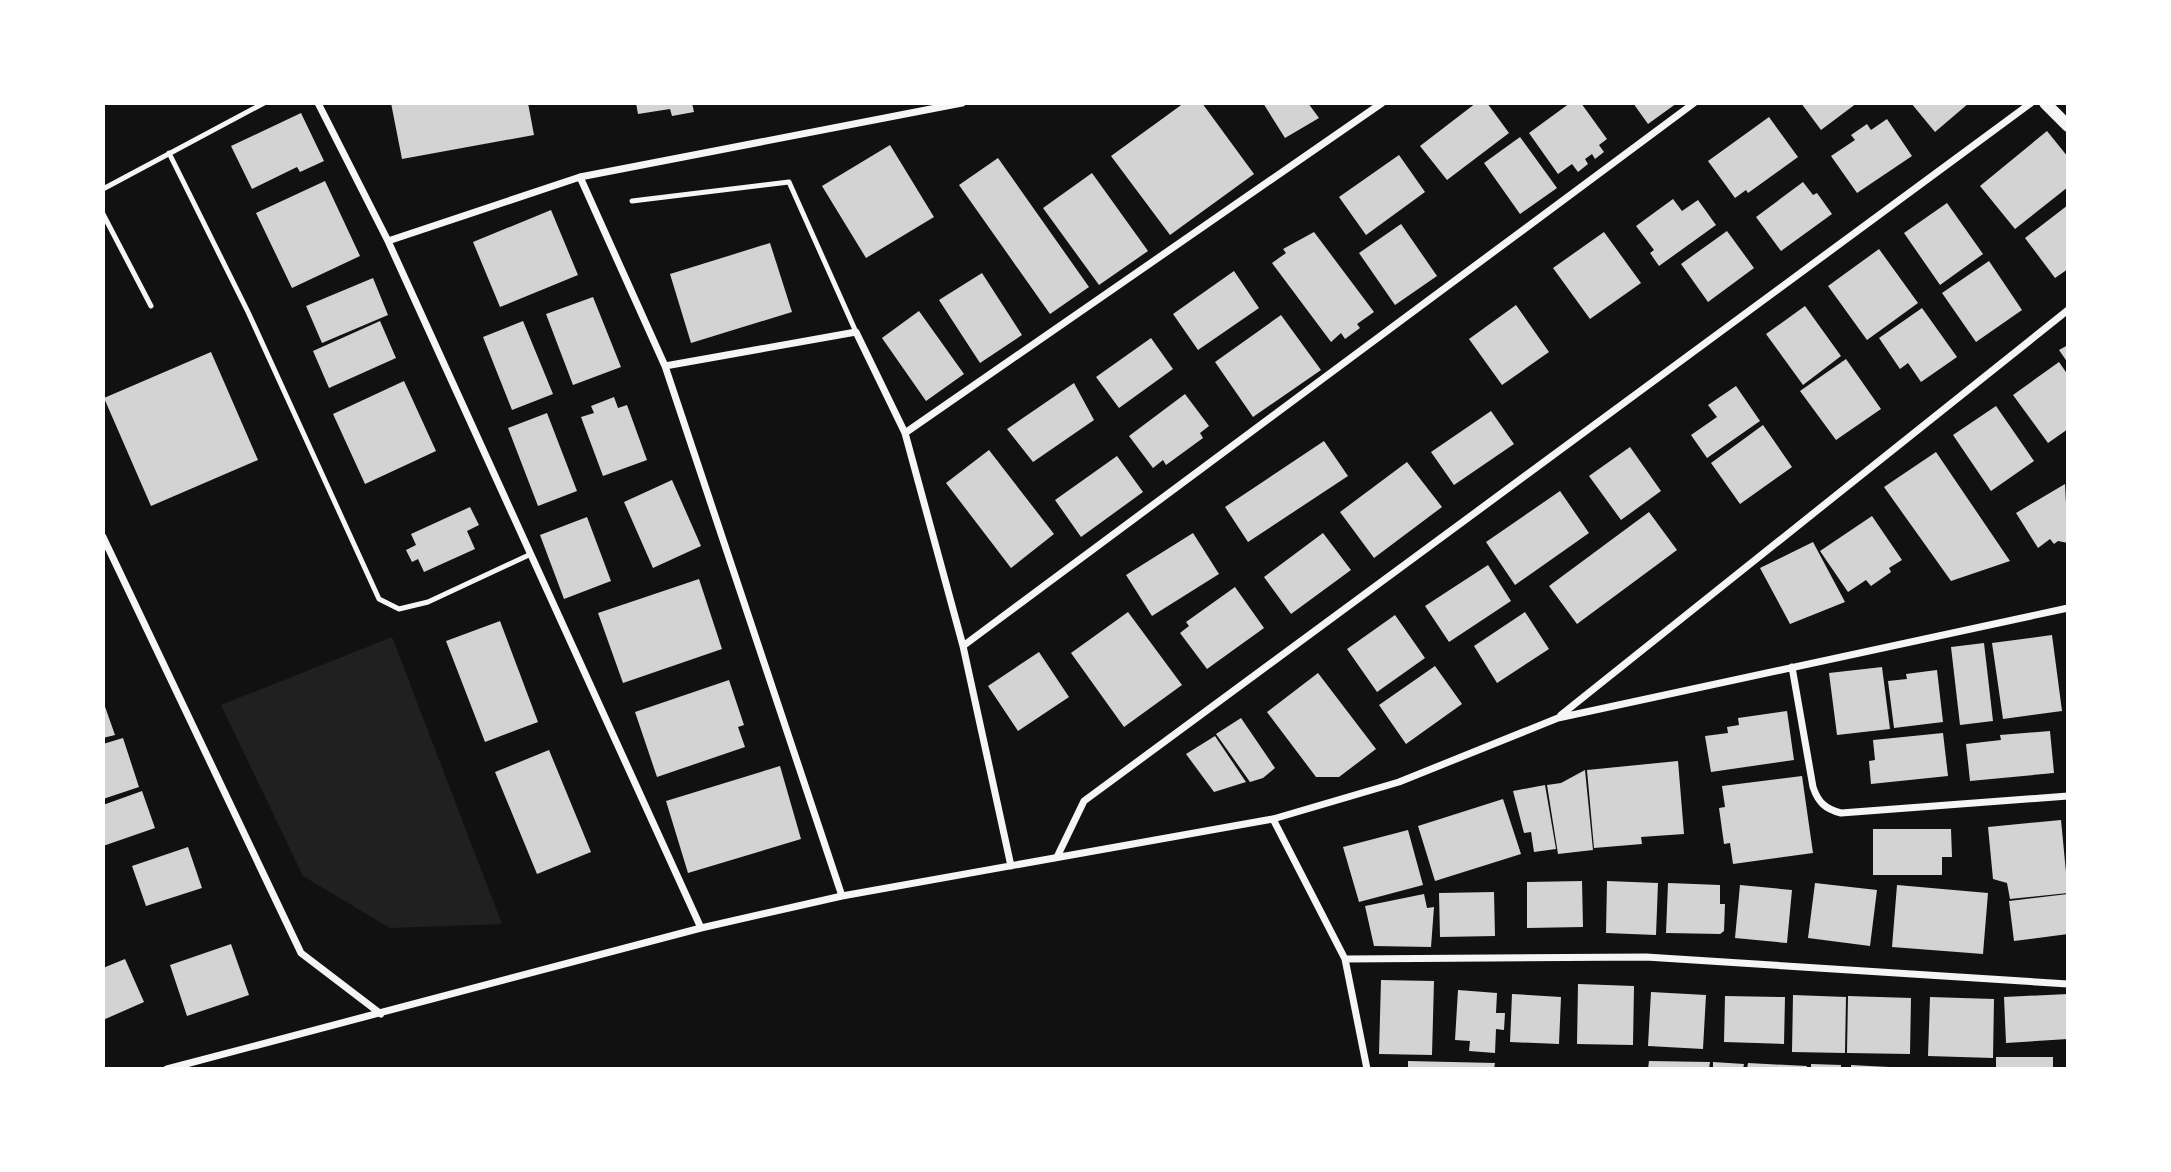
<svg xmlns="http://www.w3.org/2000/svg" width="2171" height="1172" viewBox="0 0 2171 1172" font-family="'Zilla Slab',serif">
<style>
.green{fill:#202020}
.building{fill:#d3d3d3}
.lines{fill:none;stroke-linecap:round;stroke-linejoin:round}
.service{stroke:#f5f5f5;stroke-width:5}
.minor{stroke:#f5f5f5;stroke-width:7}
.tertiary{stroke:#f5f5f5;stroke-width:12}
</style>
<rect width="100%" height="100%" fill="#111"/>
<path class="green" d="M392,637L502,924L390,928L303,876L221,705Z"/>
<path class="building" d="M391,103H528L534,135L402,159Z
M636,103H692L694,112L672,116L670,109L638,114Z
M1184,103H1202L1254,174L1170,235L1111,156Z
M1263,103H1308L1319,118L1285,138Z
M1476,103H1487L1509,133L1447,180L1420,146Z
M1570,103H1581L1607,139L1599,145L1604,152L1595,159L1592,154L1585,159L1588,164L1578,172L1572,164L1558,174L1529,133Z
M1633,103H1677L1648,124Z
M1801,103H1857L1821,130Z
M1911,103H1969L1935,132Z
M301,113L324,161L300,172L297,167L252,189L231,146Z
M1769,117L1798,157L1748,193L1746,190L1735,198L1708,161Z
M1887,119L1912,156L1857,193L1831,156L1855,140L1851,135L1867,124L1871,130Z
M2047,131L2068,157V187L2015,229L1980,186Z
M1520,137L1557,188L1520,214L1484,163Z
M890,145L934,217L866,258L822,186Z
M1399,155L1425,192L1366,235L1339,197Z
M998,158L1089,287L1050,314L959,185Z
M1092,173L1148,251L1099,285L1043,208Z
M325,181L360,256L292,288L256,213Z
M1803,182L1813,195L1817,193L1832,214L1781,251L1756,217Z
M1673,199L1682,211L1698,200L1716,225L1659,266L1650,253L1654,250L1636,226Z
M1947,203L1983,254L1940,285L1904,233Z
M2068,205V269L2055,278L2025,238Z
M551,210L578,275L500,307L473,242Z
M1401,224L1437,276L1395,305L1359,253Z
M1727,231L1754,268L1708,302L1681,264Z
M1314,232L1374,312L1357,324L1360,328L1345,339L1341,333L1331,342L1272,263L1286,253L1283,249Z
M1604,232L1641,283L1590,319L1553,268Z
M770,243L792,312L691,343L670,274Z
M1879,249L1918,303L1867,340L1828,286Z
M1989,261L2022,310L1976,342L1942,293Z
M1234,271L1259,308L1198,350L1173,314Z
M982,273L1022,335L980,363L939,300Z
M373,278L388,315L322,343L306,306Z
M593,297L621,367L573,385L546,314Z
M1516,305L1549,352L1502,385L1469,339Z
M1805,306L1841,356L1803,385L1766,334Z
M1922,308L1957,357L1921,382L1908,363L1900,369L1879,338Z
M919,311L964,374L926,401L882,338Z
M1281,315L1321,370L1253,417L1215,362Z
M380,321L396,358L329,388L313,351Z
M523,321L553,394L512,410L483,337Z
M1151,338L1173,369L1119,408L1096,377Z
M2068,345V363L2059,350Z
M211,352L258,460L151,506L104,398Z
M1846,359L1881,409L1836,440L1800,391Z
M2059,362L2068,375V429L2048,443L2013,395Z
M404,381L436,451L365,484L333,414Z
M1074,383L1094,420L1033,462L1007,429Z
M1736,386L1760,421L1707,458L1691,435L1717,417L1708,405Z
M1185,394L1209,426L1200,433L1203,438L1166,465L1163,460L1153,468L1129,436Z
M614,397L618,408L627,405L647,460L603,476L581,417L594,413L591,406Z
M1996,406L2034,461L1991,491L1953,435Z
M1491,411L1514,444L1454,485L1431,452Z
M547,413L577,491L538,506L508,428Z
M1763,425L1792,467L1740,504L1711,463Z
M1324,441L1348,476L1248,542L1225,507Z
M1630,447L1661,491L1621,520L1589,476Z
M989,450L1054,534L1011,568L946,483Z
M1936,452L2010,561L1951,581L1884,487Z
M1117,456L1143,492L1081,537L1055,500Z
M1407,462L1442,507L1374,558L1340,512Z
M672,480L701,546L653,568L624,502Z
M2065,484L2068,543L2058,541L2054,544L2050,539L2038,548L2016,513Z
M1560,491L1589,533L1515,585L1486,542Z
M470,507L479,525L467,531L475,549L424,572L418,559L412,562L406,550L416,545L411,534Z
M1649,512L1677,550L1577,624L1549,586Z
M1872,516L1902,560L1889,568L1891,572L1871,586L1866,580L1848,592L1820,551Z
M587,517L611,581L564,599L540,535Z
M1193,533L1219,574L1152,616L1126,575Z
M1323,533L1351,570L1291,614L1264,577Z
M1813,542L1845,602L1790,624L1760,568Z
M1488,565L1511,601L1449,642L1425,606Z
M699,579L722,649L623,683L598,613Z
M1235,587L1264,628L1207,669L1180,633L1189,626L1186,622Z
M1128,612L1182,685L1124,727L1071,653Z
M1525,612L1549,649L1497,683L1474,646Z
M1395,615L1425,658L1377,692L1347,649Z
M500,621L538,722L485,742L446,641Z
M2052,635L2062,711L2003,719L1992,643Z
M1984,643L1993,721L1960,725L1951,647Z
M1039,652L1069,697L1018,731L988,686Z
M1435,666L1462,704L1406,744L1379,705Z
M1882,667L1890,729L1837,735L1829,673Z
M1937,670L1943,722L1894,728L1888,681L1907,679L1906,674Z
M1318,673L1376,749L1339,777H1316L1267,712Z
M729,680L744,725L738,727L745,747L657,777L635,712Z
M103,701L115,735L103,738Z
M1787,711L1794,760L1711,772L1705,736L1728,733L1727,727L1739,725L1738,718Z
M1241,718L1275,768L1263,778L1250,782L1216,734Z
M2050,731L2054,773L1970,781L1966,744L2001,740L2000,735Z
M1943,733L1948,776L1871,784L1869,761L1875,760L1873,740Z
M1215,736L1246,782L1214,792L1186,754Z
M123,738L139,787L103,799V744Z
M549,750L591,852L537,874L495,772Z
M1678,761L1684,834L1641,837L1642,844L1594,848L1587,770Z
M780,766L801,839L688,873L666,801Z
M1585,770L1593,850L1558,854L1547,785L1561,783Z
M1802,776L1813,853L1733,864L1730,843L1724,844L1719,808L1725,807L1722,786Z
M1545,785L1556,849L1534,852L1531,832L1524,833L1513,791Z
M142,791L155,828L103,846V805Z
M1503,799L1521,854L1435,881L1418,826Z
M2061,820L2068,893L2010,899L2007,883L1993,879L1988,827Z
M1873,829H1951L1952,857H1942V875H1873Z
M1408,830L1423,885L1359,902L1343,847Z
M188,847L202,888L146,906L132,866Z
M1582,881L1583,927L1527,928V882Z
M1607,881L1658,883L1656,935L1606,933Z
M1668,883L1720,885V904H1725L1724,931L1720,934L1666,933Z
M1815,883L1877,890L1870,946L1808,938Z
M1740,885L1792,890L1787,943L1735,938Z
M1897,885L1988,893L1983,954L1892,947Z
M1494,892L1495,936L1440,937L1439,893Z
M1424,894L1427,908L1434,907L1431,947L1374,946L1365,906Z
M2068,894V934L2014,941L2009,901Z
M231,944L249,995L187,1016L170,965Z
M125,959L144,1002L103,1020V968Z
M1381,980L1434,981L1432,1055L1379,1054Z
M1578,984L1634,986L1633,1045L1577,1044Z
M1458,990L1497,993L1496,1013H1505L1504,1030L1496,1029L1495,1053L1469,1051L1470,1041L1455,1040Z
M1651,992L1706,995L1703,1049L1648,1046Z
M1512,994L1561,997L1559,1044L1510,1042Z
M2068,994V1039L2006,1043L2004,997Z
M1793,995L1846,997L1845,1053L1792,1052Z
M1725,996L1785,997L1784,1044L1724,1042Z
M1848,996L1911,998L1910,1054L1847,1053Z
M1930,997L1994,999L1993,1058L1928,1056Z
M1996,1057H2053V1069H1996Z
M1408,1061L1495,1063L1494,1069H1408Z
M1649,1061L1710,1062L1709,1069H1648Z
M1713,1062L1744,1064L1743,1069H1713Z
M1748,1063L1807,1066L1806,1069H1747Z
M1811,1064L1841,1065V1069H1811Z
M1851,1065L1889,1067V1069H1851Z"/>
<g class="lines">
<path class="service" d="M169,153L248,312L379,599L399,609L428,602L531,554
M103,189L264,103
M632,201L789,182L856,332
M103,214L151,306"/>
<path class="minor" d="M318,103L388,241L701,928
M580,177L665,366L842,896
M388,241L580,177L962,103
M665,366L856,332L905,433L963,646L1011,866
M905,433L1382,103
M103,537L301,953L381,1014
M963,646L1694,103
M1792,667L1813,787C1818,802 1825,809 1841,813L2068,796
M1561,715L2068,310
M1273,819L1345,959L1367,1069
M1057,857L1084,801L2031,103
M1345,959L1646,957L2068,984
M167,1069L701,928L842,896L1273,819L1399,782L1558,718L2068,608"/>
<path class="tertiary" d="M2045,103L2068,126"/>
</g>
<rect width="2171" height="1172" fill="none" stroke="#ffffff" stroke-width="210"/>
</svg>
